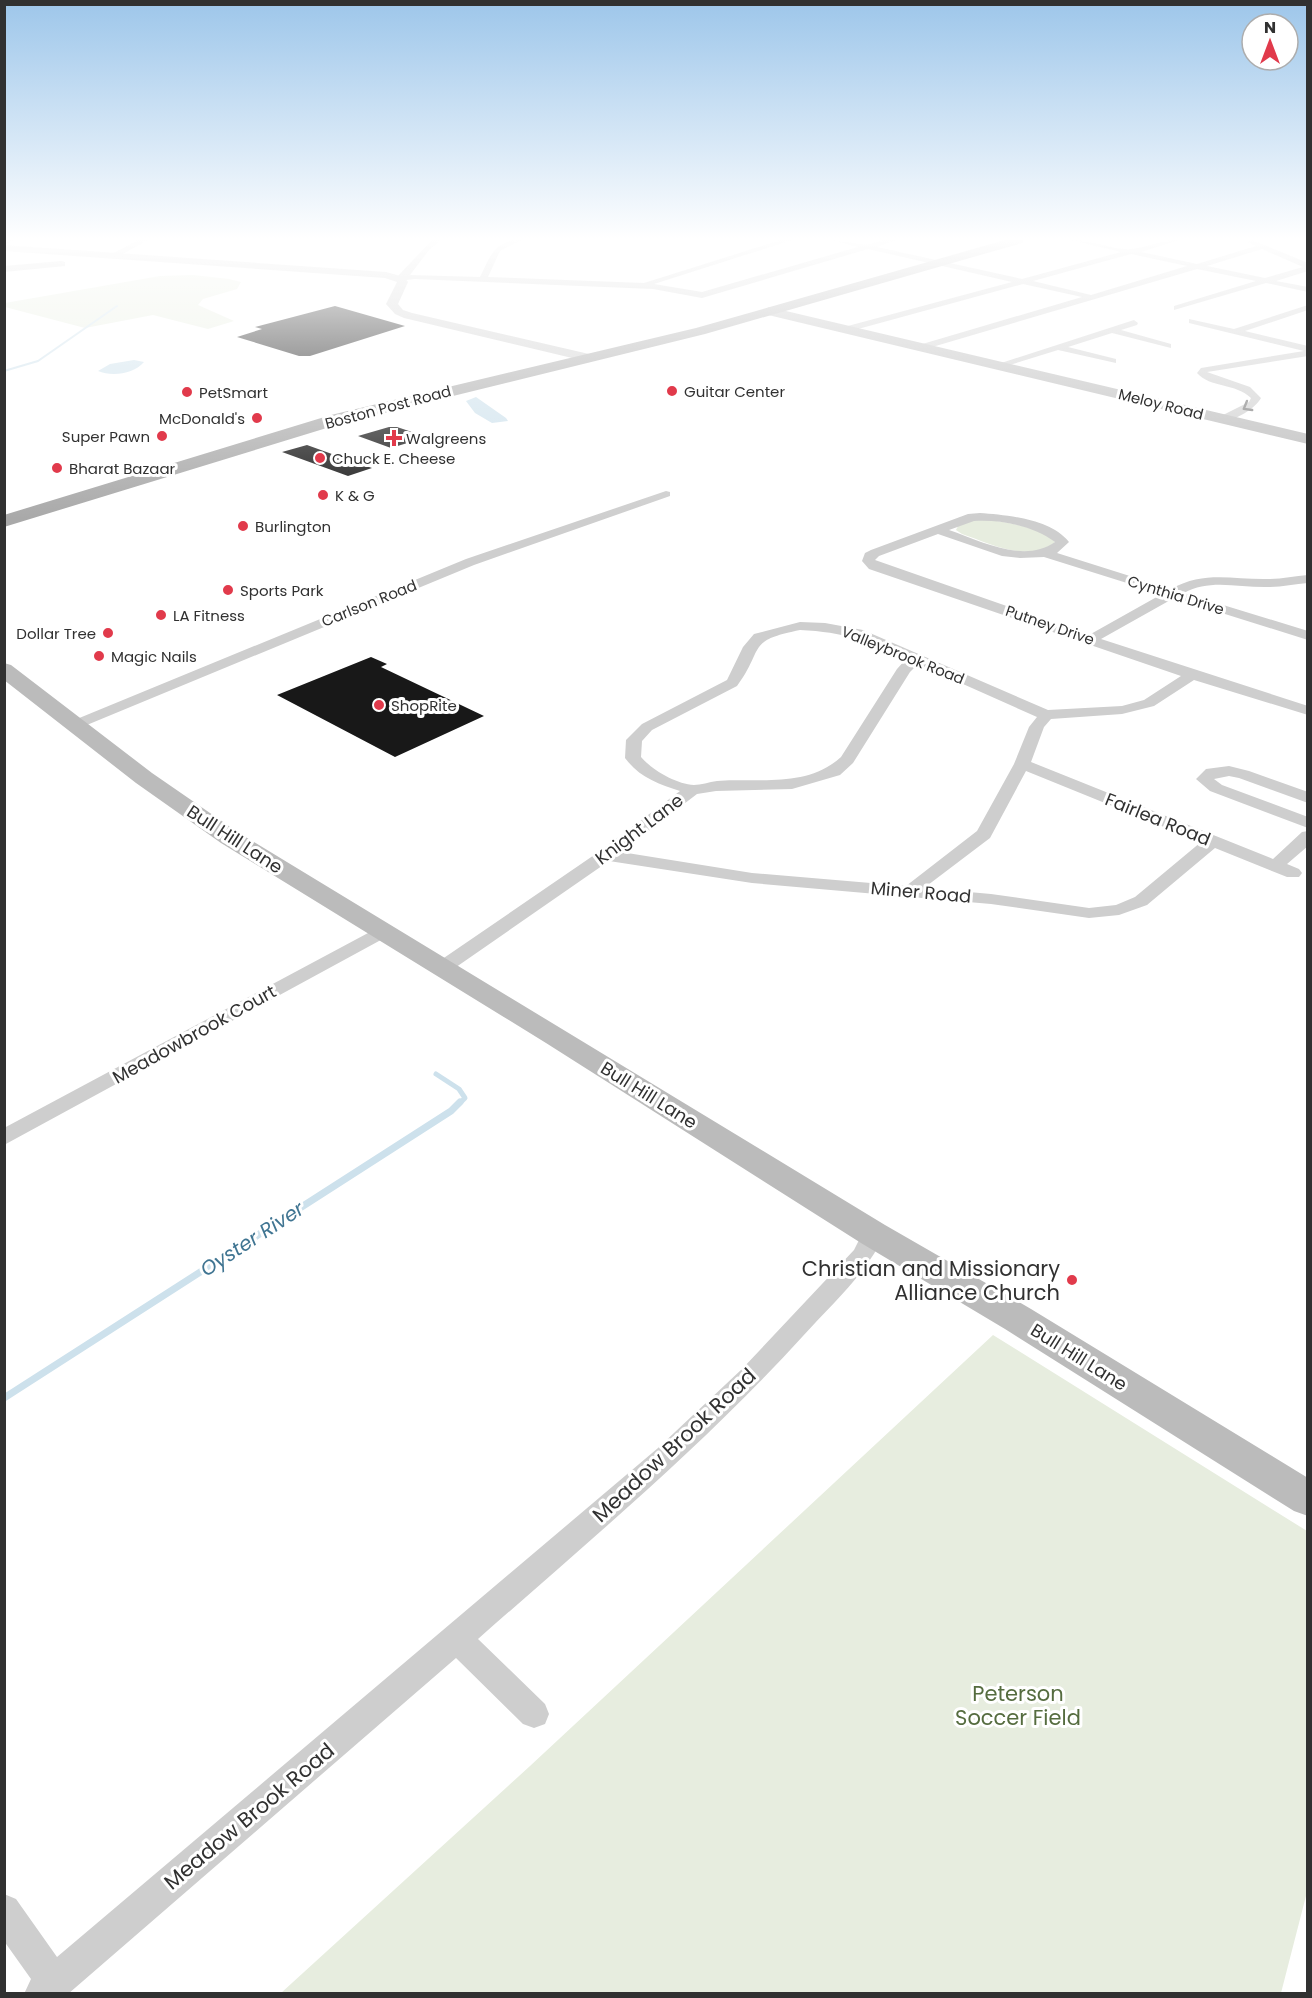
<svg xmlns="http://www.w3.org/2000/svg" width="1312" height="1998" viewBox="0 0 1312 1998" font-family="Poppins,sans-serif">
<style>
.green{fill:#e7eddf}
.water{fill:#cde1ec}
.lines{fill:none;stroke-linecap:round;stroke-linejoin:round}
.stream-far2{stroke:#cde1ec;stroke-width:2}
.stream-far1{stroke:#cde1ec;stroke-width:5}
.stream{stroke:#cde1ec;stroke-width:7}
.building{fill:#181818}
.minor{fill:#cecece;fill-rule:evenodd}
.tertiary{fill:#cecece;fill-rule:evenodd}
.secondary{fill:#bbb;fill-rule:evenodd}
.primary{fill:#a9a9a9;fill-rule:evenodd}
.oneway{stroke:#787878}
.poi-dot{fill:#e13a4b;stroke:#fff;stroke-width:2}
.labels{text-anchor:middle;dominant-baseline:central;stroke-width:6;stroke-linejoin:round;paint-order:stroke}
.far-poi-label{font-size:15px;fill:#313131;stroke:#fff;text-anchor:start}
.far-street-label{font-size:15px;fill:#313131;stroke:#fff}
.street-label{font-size:18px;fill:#313131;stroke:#fff}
.water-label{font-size:20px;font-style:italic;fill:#407592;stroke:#fff}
.near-poi-label{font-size:21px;fill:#313131;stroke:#fff;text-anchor:end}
.near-street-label{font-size:21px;fill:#313131;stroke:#fff}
.near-park-label{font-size:21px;fill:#556c3f;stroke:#fff}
</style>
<rect width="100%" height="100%" fill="#fff"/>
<path class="green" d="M193,275L229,279L241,282L237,289L203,299L198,305L234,321L208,329L153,315L85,328L5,307V303L160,276Z
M977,519C996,520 1044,527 1055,542C1029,564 989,543 962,534L956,530L958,526Z
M993,1335L1307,1531V1892L1281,1993H281L530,1766Z"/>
<path class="water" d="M134,360L144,362C134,374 112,377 98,371L110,364Z
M476,397L506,418L508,421L492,423L475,413L466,401Z"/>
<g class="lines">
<path class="stream-far2" d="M4,371L38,361L117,306"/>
<path class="stream-far1" d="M436,1074L459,1089L465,1098L459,1104"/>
<path class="stream" d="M4,1398L451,1111L460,1102"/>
</g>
<path class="building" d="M335,306L405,326L310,356H299L237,337L262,329L255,327Z
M389,427H397L427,437L391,448L358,436Z
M307,445L343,458L372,468L348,476L282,452Z
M371,657L387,664L381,667L484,716L395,757L277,695Z"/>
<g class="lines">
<path class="minor" d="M4,240H14L4,245Z
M138,240H148L117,257L110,255Z
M432,240H441L429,250L410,275L480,277C490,257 494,240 521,240L500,251L488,277L644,283L781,240H792L654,284L702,292L858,247L832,240L867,245L884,240H896L877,247L1022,279L1121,252L1071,240C1091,240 1116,251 1132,249C1148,247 1162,240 1179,240L1141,252L1197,264L1256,246L1248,242L1252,240L1308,263V271L1276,281L1308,287V292L1266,283L1174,310V306L1256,281L1197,269L922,350L917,347L919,345L1082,297L1023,284L847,332L844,331V327L1012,282L868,249L702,298L653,289L415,279L397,281V277ZM1262,249L1303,267L1265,278L1207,266ZM1131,254L1187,266L1091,295L1033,281Z
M1308,305V310L1245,331L1308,346V356L1207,372L1250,387L1261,398C1255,409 1232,423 1219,421V417L1249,402L1251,398C1236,383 1210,388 1197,373L1201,368L1304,351L1189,323V319L1234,329Z
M1134,320L1138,323L1137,325L1121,330L1171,344V348L1112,333L1068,347L1116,359V363L1058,350L1000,368L995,365Z
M666,491L670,492V496L474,565L82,727H72L69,724L72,721L466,559Z
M980,513C1007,515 1051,519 1069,542L1057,553L1171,589C1205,570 1233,580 1269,579C1282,579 1295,576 1308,575V583C1295,584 1282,587 1269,587C1240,588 1210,578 1184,593L1308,631V640L1174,598L1101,639L1308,706V715L1194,680L1154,706L1122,714L1051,719L1044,727L1031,762L1273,859L1302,832L1308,831V846L1287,864L1299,869L1302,873L1299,877H1287L1215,848L1147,905L1119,915L1089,918L991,904L752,883L609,861L449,972H435L432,968L435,964L600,851L680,791C658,784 639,777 625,758L626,740L642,724L727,680L743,647L754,634L800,622L825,623L863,630L1048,710L1122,706L1144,700L1181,676L869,569L862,561L865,553L871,550L968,514ZM974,521C999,519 1035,526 1055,542C1024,564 981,541 949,530ZM938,534L1002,556L1020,558L1044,557L1162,594L1089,635L875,560L879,556ZM800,630C845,632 866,641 906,659L897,669L841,757C807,788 759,778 717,781C709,782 701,785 694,785C676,784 652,770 641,757L642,741L652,730L737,686C765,648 745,641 800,630ZM918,664L1037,717L1029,727L1014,764L977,831L906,886L752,873L621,852L697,794L716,791L792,789L840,775L853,763L910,672ZM1026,771L1201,842L1135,897L1116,905L1089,908L991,894L924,888L990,838Z
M1229,766L1249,771L1308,792V803L1239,778L1229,776L1214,779L1222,785L1308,817V828L1210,791L1196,779L1206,769Z
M383,925L390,927L392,931L390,935L4,1145V1128Z
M873,1226L881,1228L885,1234C866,1274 832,1304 803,1336C703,1446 589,1541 478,1639L545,1704L549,1714L545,1724L534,1728L523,1724L456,1658L68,1994H24L31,1979L4,1941V1894L16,1899L57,1957L658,1448L742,1369L854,1250L865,1228Z"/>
<path class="tertiary" d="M4,245L386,272L404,277L408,282L398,304L403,310L412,313L589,354L595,358L589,362L404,318L395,314L386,304L397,282L385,278L4,251Z
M61,261L65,262V266L4,272V266Z"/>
<path class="secondary" d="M769,307L1308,434V444L764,314L763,311Z
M4,663L11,665L152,773L239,833L885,1225L1031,1309L1308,1478V1516L1294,1511L1005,1329L861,1243L546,1043L221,843L136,783L4,680Z"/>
<path class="primary" d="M1005,240H1024L1022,243L705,334L343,423L4,527V515L331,415L696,328Z"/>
</g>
<defs><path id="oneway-chevron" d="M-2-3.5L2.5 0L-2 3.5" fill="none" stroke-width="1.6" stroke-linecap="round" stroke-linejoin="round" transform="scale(1.5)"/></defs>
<use class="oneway" href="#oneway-chevron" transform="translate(1247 407) rotate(150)"/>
<linearGradient id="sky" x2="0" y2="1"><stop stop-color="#9dc6ea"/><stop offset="0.46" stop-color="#fff"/><stop offset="1" stop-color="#fff" stop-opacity="0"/></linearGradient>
<rect width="1312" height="519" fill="url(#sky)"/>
<g class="poi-dot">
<circle cx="672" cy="391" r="6"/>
<circle cx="187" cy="392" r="6"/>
<circle cx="257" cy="418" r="6"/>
<circle cx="162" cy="436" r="6"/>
<path d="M391 429h6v6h6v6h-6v6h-6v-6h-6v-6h6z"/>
<circle cx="320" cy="458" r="6"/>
<circle cx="57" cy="468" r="6"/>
<circle cx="323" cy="495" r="6"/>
<circle cx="243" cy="526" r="6"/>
<circle cx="228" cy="590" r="6"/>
<circle cx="161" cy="615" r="6"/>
<circle cx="108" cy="633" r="6"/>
<circle cx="99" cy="656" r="6"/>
<circle cx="379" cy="705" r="6"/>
<circle cx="1072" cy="1280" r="6"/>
</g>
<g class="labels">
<g class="far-poi-label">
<text x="684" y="391">Guitar Center</text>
<text x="199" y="392">PetSmart</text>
<text x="245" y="418" text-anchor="end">McDonald's</text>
<text x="150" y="436" text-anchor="end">Super Pawn</text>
<text x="406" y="438">Walgreens</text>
<text x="332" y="458">Chuck E. Cheese</text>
<text x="69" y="468">Bharat Bazaar</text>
<text x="335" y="495">K &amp; G</text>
<text x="255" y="526">Burlington</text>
<text x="240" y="590">Sports Park</text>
<text x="173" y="615">LA Fitness</text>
<text x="96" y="633" text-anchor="end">Dollar Tree</text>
<text x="111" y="656">Magic Nails</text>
<text x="391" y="705">ShopRite</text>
</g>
<g class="far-street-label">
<text transform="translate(1161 404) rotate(14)">Meloy Road</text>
<text transform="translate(388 407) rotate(-15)">Boston Post Road</text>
<text transform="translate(1176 595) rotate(17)">Cynthia Drive</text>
<text transform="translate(369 603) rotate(-22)">Carlson Road</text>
<text transform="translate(1050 625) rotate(19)">Putney Drive</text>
<text transform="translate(903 655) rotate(22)">Valleybrook Road</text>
</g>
<g class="street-label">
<text transform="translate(1158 819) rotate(22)">Fairlea Road</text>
<text transform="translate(639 829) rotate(-37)">Knight Lane</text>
<text transform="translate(235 839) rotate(33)">Bull Hill Lane</text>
<text transform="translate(921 892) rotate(5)">Miner Road</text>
<text transform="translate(194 1034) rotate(-29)">Meadowbrook Court</text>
<text transform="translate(649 1095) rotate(32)">Bull Hill Lane</text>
<text transform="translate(1079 1357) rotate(32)">Bull Hill Lane</text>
</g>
<g class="water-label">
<text transform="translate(252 1239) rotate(-33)">Oyster River</text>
</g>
<g class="near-poi-label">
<text x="1060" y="1268">Christian and Missionary<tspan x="1060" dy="24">Alliance Church</tspan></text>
</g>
<g class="near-street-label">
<text transform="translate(674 1445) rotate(-43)">Meadow Brook Road</text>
<text transform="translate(249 1816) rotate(-40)">Meadow Brook Road</text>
</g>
<g class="near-park-label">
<text x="1018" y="1693">Peterson<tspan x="1018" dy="24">Soccer Field</tspan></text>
</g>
</g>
<rect width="1312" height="1998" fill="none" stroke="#313131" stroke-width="12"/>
<g transform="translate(1270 42)"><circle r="28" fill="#ffffff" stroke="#adadad" stroke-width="1.5"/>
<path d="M0-4.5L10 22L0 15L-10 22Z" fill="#e13a4b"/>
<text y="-9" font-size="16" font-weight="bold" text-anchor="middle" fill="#313131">N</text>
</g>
</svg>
